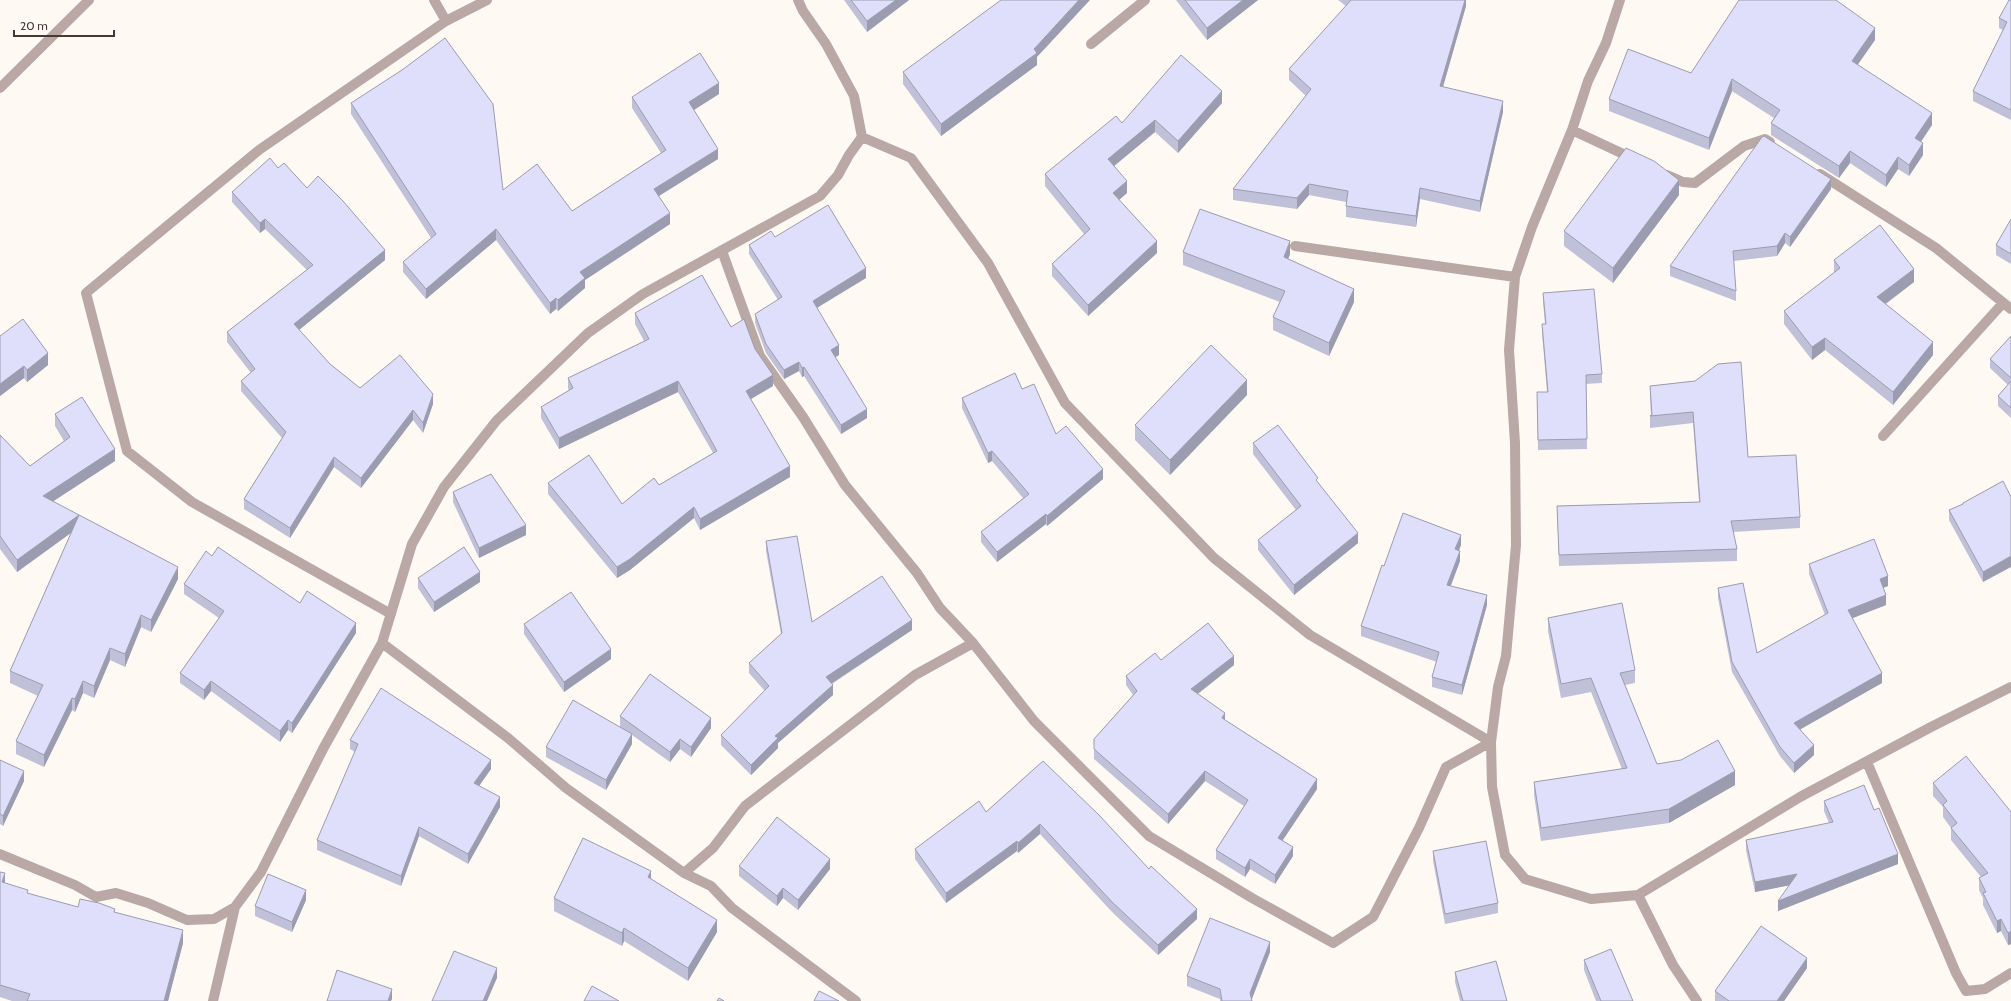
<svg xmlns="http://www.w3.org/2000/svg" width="2011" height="1001" viewBox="0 0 2011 1001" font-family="Cabin,sans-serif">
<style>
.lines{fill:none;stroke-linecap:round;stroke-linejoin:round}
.minor{stroke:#b9a8a3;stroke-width:10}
.wall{fill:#c0c0d8}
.shaded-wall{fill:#9c9cb0}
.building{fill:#dfdffb;stroke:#9c9cb0}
</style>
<rect width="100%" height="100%" fill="#fff9f4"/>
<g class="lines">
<path class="minor" d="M434,0L446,21L487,0
M1620,0L1606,43L1588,81L1572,130L1532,227L1515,277L1509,350L1515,443L1516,545L1506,656L1498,687L1491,742L1492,787L1505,855L1525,879L1591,899L1638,895L1800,797L1931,727L2011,687
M1091,44L1145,0
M0,88L89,0
M1572,130L1634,159
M862,137L911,158L988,263L1065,403L1214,558L1310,635L1491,742
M1820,174L1936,248L2011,309
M1667,175L1683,182L1695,183L1744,146L1765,139L1770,142
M1295,246L1515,277
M1883,436L2003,303
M391,614L192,502L127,451L86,293L259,150L446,21
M382,643L508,738L566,788L684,873L711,886L732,908L856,1001
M973,643L1034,721L1149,836L1252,898L1333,943L1373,917L1419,828L1446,767L1491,742
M1867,762L1956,973L1966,991L1985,989L2011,973
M0,854L75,885L96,897L116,893L148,903L187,920L214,919L235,907L261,872L323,749L382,643L412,544L444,487L497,420L588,333L643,294L820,196L838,175L849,155L862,137L854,96L826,44L803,11L798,0
M684,873L713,848L745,806L915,675L973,643L940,608L917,573L845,485L803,417L760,356L722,251
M1638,895L1673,965L1697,1001
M213,1001L235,907"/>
</g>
<path class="wall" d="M844,0H909L867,32Z
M1176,0H1258L1207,40Z
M1338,0H1466V6L1443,87L1503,112L1480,212L1420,199L1416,227L1346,217V202L1309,195L1297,209L1233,200V189L1306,96L1289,80V69L1346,6Z
M2011,0V120L1973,101V91L2003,30L1999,28V18Z
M1875,40L1857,64L1932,125L1921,142L1923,155L1909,176L1898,169L1886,187L1850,163L1839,178L1771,135V123L1774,118L1732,91L1709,150L1609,111V99L1691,73Z
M1037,57V65L941,136L903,84V72Z
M719,94L694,110L718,159L659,196L670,224L585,280V288L558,311L556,309L550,314L496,240L426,299L403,272V262L431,238L351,114V103L503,190L572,211L661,153L632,108V97Z
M1222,103L1178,153L1155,132L1114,166L1127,193L1119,200L1157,253L1088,316L1052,276V264L1084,234L1045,186V174L1122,123Z
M278,168L307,188L385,260L299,330L330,364L360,388L433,404L423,433L413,420L361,488L334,467L290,538L244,509V499L282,438L241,391V381L251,373L227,342V332L307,270L265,229L260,233L232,202V192Z
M1831,189L1790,247L1785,243L1777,256L1734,261L1736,291V301L1670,276V266Z
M1679,195L1613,283L1564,246V231Z
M2011,219V264L1996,255V245Z
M775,237L866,278L817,308L839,355L835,357L867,418L841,434L804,376L802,377L799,371L784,379L766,353L755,323V314L778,300L749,254V245Z
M1183,252L1290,254L1288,259L1354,302L1329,356L1273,330V317L1280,302L1183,265Z
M1834,260L1914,282L1886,304L1933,355L1893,405L1825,350L1812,360L1784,324V311L1834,273Z
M1543,293L1602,374V383L1586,384L1587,449L1538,450L1537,401L1547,392L1542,333V324H1545L1543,302Z
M635,313L731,327L755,349L773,386L751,399L790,477L700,530L694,518L630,570L617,578L548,494V483L622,504L659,485L713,453L678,392L559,449L541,418V407L569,390L568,389V378L644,341L635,324Z
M0,336L48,365L27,382L24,378L0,396Z
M2011,336V418L1998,406V396L2008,385L1990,368V359Z
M1695,381L1748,457L1800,517V528L1733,532L1737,549V561L1559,566L1557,506L1699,502L1693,423L1650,428V416L1651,415L1650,397V386Z
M1022,389L1056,434L1103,479L1047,526L1046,524L997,562L981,542V532L1023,498L992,461L988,463L962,408V398Z
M1247,395L1170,475L1135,440V425Z
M55,414L115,461L53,501L178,579L151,632L141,627L125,667L110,660L94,698L83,693L75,712L72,710L44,767L16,754V741L38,696L10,683V671L71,533L17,572L0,549V435L30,466L64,441L55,426Z
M1253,443L1318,482L1358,543L1294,595L1258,550V540L1296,510L1253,454Z
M2003,481L1983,582L1949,520V510L1963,504V503Z
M453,492L526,535L479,558L453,502Z
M766,541L812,622L912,630L832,684L833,695L778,743V748L751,775L721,745V735L765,691L749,673V663L781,634L766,551Z
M1461,545L1459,551L1460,561L1451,586L1487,605L1462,695L1432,687V677L1437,662L1361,636V626L1384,566Z
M212,556L356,633L292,733L288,730L280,742L211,691L204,700L180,683V673L219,618L184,594V584Z
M1809,564L1888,586L1883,588L1886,605L1852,618L1882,683L1800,729L1814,755L1794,773L1780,756L1732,672L1718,598V588L1757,653L1825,615L1809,574Z
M418,578L480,582L434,612L418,588Z
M1548,618L1635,670V683L1625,685L1657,764L1735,785L1669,823L1541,841L1534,795V782L1622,769L1591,692L1561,698L1548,631Z
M524,624L611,659L564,692L524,634Z
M1161,660L1234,665L1198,694L1225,721L1317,789L1283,840L1293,856L1275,884L1250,869L1245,877L1216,859V850L1244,806L1205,781L1168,824L1094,759V739L1133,695L1126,685V676Z
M620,716L711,728L691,757L680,749L670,762L632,735V744L606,790L546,757V747L620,726Z
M350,740L491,769L479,786L500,807L468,864L419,836L401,886L317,850V840L355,752L350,749Z
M0,760L24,781L3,826L0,824Z
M1043,761L1197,919L1158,955L1112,912L1040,834L1018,853L1017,851L946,903L915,859V849L986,812Z
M1933,783L2011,812V944L2008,945L2001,931L1997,933L1983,905V898L1979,890V878L1981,877L1951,840V828L1943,817V807L1933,796Z
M1824,801L1874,810L1898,864L1778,911L1789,885L1755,892L1746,850V840L1829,823L1824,811Z
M1433,851L1498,903V913L1445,924L1433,861Z
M739,866L830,869L798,910L783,898L777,906L739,876Z
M0,872L5,883L28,894L78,907L115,912L183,943L168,1001H12L0,997Z
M651,879L717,932L688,981L624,941L622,946L554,911V898Z
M306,900L292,932L255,916V906Z
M1270,952L1252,999V1001H1220V999L1187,986V976Z
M1584,960L1633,1001H1596L1584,970Z
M1807,968L1784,1001H1715V991Z
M1455,972L1507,1001H1460L1455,982Z"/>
<path class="shaded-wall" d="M896,0H909L867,32V21Z
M1079,0H1090L1037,57V65L941,136V124L1034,49Z
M1243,0H1258L1207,40V28Z
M1465,0H1466V6L1440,97V86Z
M1875,28V40L1852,73V61Z
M1732,79V91L1709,150V138Z
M719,83V94L689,113V102Z
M1222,91V103L1178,153V141Z
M1503,101V112L1480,212V201Z
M1932,113V125L1915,150V138Z
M1155,120V132L1108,171V159Z
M1923,143V155L1909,176V165Z
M718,149V159L654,199V189Z
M1850,151V163L1839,178V166Z
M1898,157V169L1886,187V175Z
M1831,179V189L1790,247V237Z
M1679,180V195L1613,283V268Z
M1127,181V193L1113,205V193Z
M1309,184V195L1297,209V198Z
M1420,188V199L1416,227V216Z
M670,213V224L585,280V288L558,311V300L580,272Z
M265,219V229L260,233V223Z
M496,229V240L426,299V289Z
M1785,233V243L1777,256V246Z
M1157,241V253L1088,316V305Z
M1290,241V254L1284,270V257Z
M385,250V260L294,334V324Z
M866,268V278L813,310V301Z
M1914,269V282L1877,310V297Z
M1354,289V302L1329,356V343Z
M556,298V309L550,314V303Z
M1825,338V350L1812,360V347Z
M1933,342V355L1893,405V392Z
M839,345V355L831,360V350Z
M48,353V365L27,382V370Z
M799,362V371L784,379V370Z
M24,366V378L0,396V384Z
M804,367V376L802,377V368Z
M773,375V386L746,402V391Z
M1247,380V395L1170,475V460Z
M678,381V392L559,449V438Z
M433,394V404L423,433V423Z
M867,409V418L841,434V425Z
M413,410V420L361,488V478Z
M115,449V461L43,508V496Z
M992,451V461L988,463V453Z
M334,457V467L290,538V528Z
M790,466V477L700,530V519Z
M1103,469V479L1047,526V516Z
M694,507V518L630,570L617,578V567Z
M1046,514V524L997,562V552Z
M79,515V527L17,572V560Z
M526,525V535L479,558V548Z
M1358,533V543L1294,595V585Z
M1461,535V545L1455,559V549Z
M1460,551V561L1447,595V585Z
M2011,556V567L1983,582V572Z
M178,567V579L151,632V620Z
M480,572V582L434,612V602Z
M1888,576V586L1880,589V579Z
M1487,595V605L1462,695V685Z
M1886,595V605L1848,620V610Z
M141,615V627L125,667V654Z
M912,620V630L826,687V677Z
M356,623V633L292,733V723Z
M110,648V660L94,698V686Z
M611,649V659L564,692V682Z
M1234,656V665L1191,699V689Z
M1882,673V683L1794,733V723Z
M83,681V693L75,712V699Z
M211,681V691L204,700V690Z
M833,685V695L778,743V748L751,775V765L775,736Z
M72,698V710L44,767V755Z
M1225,713V723L1222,718Z
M711,718V728L691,757V747Z
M288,720V730L280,742V731Z
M632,734V744L606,790V780Z
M680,739V749L670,762V752Z
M1814,745V755L1794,773V763Z
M491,760V769L474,793V783Z
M24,771V781L3,826V816Z
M1205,771V781L1168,824V814Z
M1735,771V785L1669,823V809Z
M1317,779V789L1278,847V838Z
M500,797V807L468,864V854Z
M1040,824V834L1018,853V843Z
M419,827V836L401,886V876Z
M1017,841V851L946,903V893Z
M1293,847V856L1275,884V875Z
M1898,854V864L1778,911V901Z
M830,859V869L798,910V900Z
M1250,859V869L1245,877V868Z
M651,871V884L648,877Z
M5,873V886L2,882Z
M1797,874V884L1755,892V882Z
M783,888V898L777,906V896Z
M306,890V900L292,932V922Z
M1197,909V919L1158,955V945Z
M2001,919V931L1997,933V921Z
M717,920V932L688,981V968Z
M624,928V941L622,946V933Z
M183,930V943L168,1001H164Z
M2011,931V944L2008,945V933Z
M1270,942V952L1251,1001L1250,993Z
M1807,958V968L1784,1001H1777Z
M497,968V978L487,1001H483Z
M392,989V999L391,1001H388Z"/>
<path class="building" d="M851,0H896L867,21Z
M1001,0H1079L1034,49L1037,53L941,124L903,72Z
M1185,0H1243L1207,28Z
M1351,0H1465L1440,86L1503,101L1480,201L1420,188L1416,216L1346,206L1348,191L1309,184L1297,198L1233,189L1311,89L1289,69Z
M1739,0H1836L1875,28L1852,61L1932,113L1915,138L1923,143L1909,165L1898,157L1886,175L1850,151L1839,166L1771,123L1780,110L1732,79L1709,138L1609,99L1628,49L1691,73Z
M2009,0H2011V110L1973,91L2007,22L1999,18Z
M445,38L493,104L503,190L537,164L572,211L666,150L632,97L700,53L719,83L689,102L718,149L654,189L670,213L580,272L585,278L558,300L556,298L550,303L496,229L426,289L403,262L436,234L351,103L402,70Z
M1181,55L1222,91L1178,141L1155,120L1108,159L1127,181L1113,193L1157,241L1088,305L1052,264L1090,229L1045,174L1116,116L1122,123Z
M1764,136L1831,179L1790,237L1785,233L1777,246L1733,251L1736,291L1670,266L1762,137Z
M1626,148L1654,161L1679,180L1613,268L1564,231Z
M270,158L278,168L284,163L307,188L318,176L343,201L385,250L294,324L330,364L360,388L400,355L433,394L423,423L413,410L361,478L334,457L290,528L244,499L286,432L241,381L255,369L227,332L313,265L265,219L260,223L232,192Z
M828,205L866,268L813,301L839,345L831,350L867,409L841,425L804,367L802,368L799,362L784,370L766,344L755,314L782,297L749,245L771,231L775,237Z
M1200,209L1290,241L1284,257L1354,289L1329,343L1273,317L1285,291L1183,252Z
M2011,219V254L1996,245Z
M1880,225L1914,269L1877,297L1933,342L1893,392L1825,338L1812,347L1784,311L1840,268L1834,260Z
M702,275L731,327L744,319L755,349L773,375L746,391L790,466L700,519L694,507L630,559L617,567L548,483L589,455L622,504L654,478L659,485L717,451L678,381L559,438L541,407L573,388L568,378L649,339L635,313Z
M1594,289L1602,374L1586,375L1587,439L1538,440L1537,392H1548L1542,324H1546L1543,293Z
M23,319L48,353L27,370L24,366L0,384V336Z
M2011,336V378L1990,359Z
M1211,345L1247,380L1170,460L1135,425Z
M1741,362L1748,457L1796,455L1800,517L1731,521L1737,549L1559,555L1557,506L1700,502L1693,412L1650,416L1652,415L1650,386L1695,381L1718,364Z
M1015,373L1022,389L1034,384L1056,434L1066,426L1103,469L1047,516L1046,514L997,552L981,532L1029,494L992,451L988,453L962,398Z
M2011,381V408L1998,396Z
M82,397L115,449L43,496L178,567L151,620L141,615L125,654L110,648L94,686L83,681L75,699L72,698L44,755L16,741L43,685L10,671L79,515L17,560L0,536V435L30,466L70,437L55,414Z
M1278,425L1318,478L1316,480L1358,533L1294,585L1258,540L1301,506L1253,443Z
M491,474L526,525L479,548L453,492Z
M2003,481L2011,497V556L1983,572L1949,510L1963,504V503Z
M1403,513L1461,535L1455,549L1460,551L1447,585L1487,595L1462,685L1432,677L1439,652L1361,626L1382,565L1384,566Z
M797,536L812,622L882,576L912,620L826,677L833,685L775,736L778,738L751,765L721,735L769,686L749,663L782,633L766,541Z
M1874,539L1888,576L1880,579L1886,595L1848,610L1882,673L1794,723L1814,745L1794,763L1780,747L1732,662L1718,588L1743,583L1757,653L1828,613L1809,564Z
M218,547L300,603L307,591L356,623L292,723L288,720L280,731L211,681L204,690L180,673L224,611L184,584L206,551L212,556Z
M464,547L480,572L434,602L418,578Z
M571,592L611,649L564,682L524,624Z
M1622,603L1635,670L1620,673L1657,764L1681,760L1718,740L1735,771L1669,809L1541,828L1534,782L1627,768L1591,678L1561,684L1548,618Z
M1208,623L1234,656L1191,689L1225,713L1222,718L1317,779L1278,838L1293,847L1275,875L1250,859L1245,868L1216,850L1248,800L1205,771L1168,814L1094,749V739L1137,691L1126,676L1155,653L1161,660Z
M650,674L711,718L691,747L680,739L670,752L620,716Z
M381,688L491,760L474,783L500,797L468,854L419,827L401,876L317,840L358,744L350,740Z
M573,700L632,734L606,780L546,747Z
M1966,756L2011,812V931L2008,933L2001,919L1997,921L1983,893L1986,892L1979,878L1988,873L1951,828L1957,823L1943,805L1947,801L1933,783Z
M0,760L24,771L3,816L0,814Z
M1043,761L1099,815L1149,869L1151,866L1197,909L1158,945L1112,902L1040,824L1018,843L1017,841L946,893L915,849L979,801L986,812Z
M1864,785L1874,810L1879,808L1898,854L1778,901L1797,874L1755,882L1746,840L1833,822L1824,801Z
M777,817L830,859L798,900L783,888L777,896L739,866Z
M583,838L651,871L648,877L717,920L688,968L624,928L622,933L554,898Z
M1486,841L1498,903L1445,914L1433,851Z
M0,872L5,873L2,882L28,890L27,893L78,907L80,899L99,903L115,909L114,912L183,930L164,1001H27L30,994L0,985Z
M268,874L306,890L292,922L255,906Z
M1210,918L1270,942L1250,993L1252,1001H1222L1220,989L1187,976Z
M1761,926L1807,958L1777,1001H1729L1715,991Z
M1611,949L1633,1001H1601L1584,960Z
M454,951L497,968L483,1001H432Z
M1496,961L1507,1001H1463L1455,972Z
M337,970L392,989L388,1001H327Z
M592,986L619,1001H584Z
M819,991L839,1001H814Z
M719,998L724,1001H717Z"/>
<path d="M14 30v6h100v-6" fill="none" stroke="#463a30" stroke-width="2"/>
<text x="20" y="30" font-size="12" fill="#463a30" stroke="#fff9f4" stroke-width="3" paint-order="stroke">20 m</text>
</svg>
